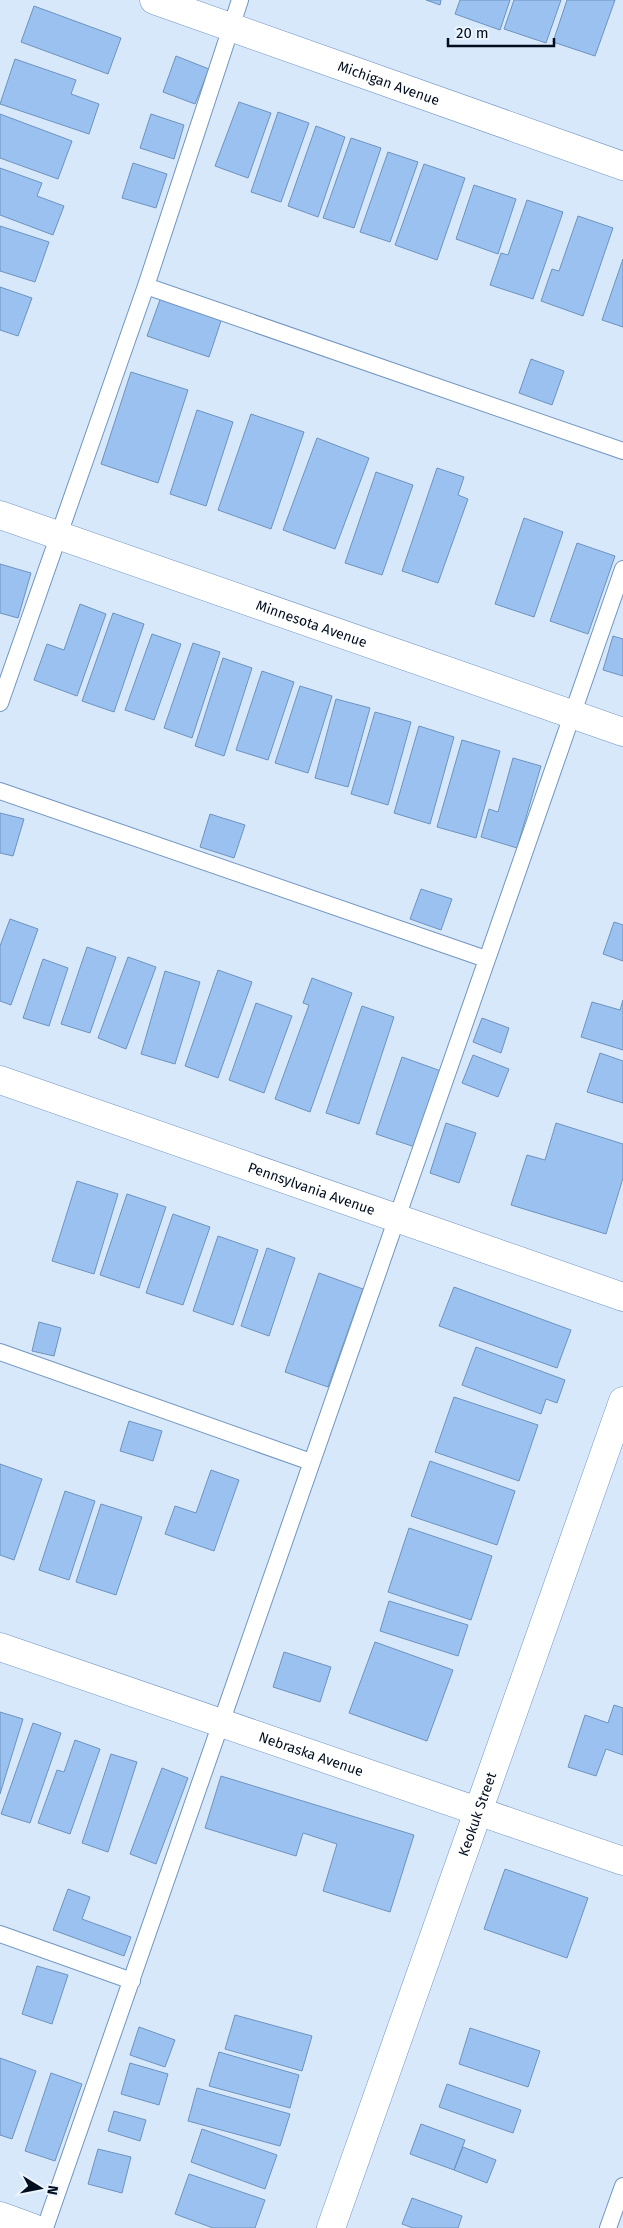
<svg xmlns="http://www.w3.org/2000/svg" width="623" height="2228" viewBox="0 0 623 2228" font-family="'Fira Sans',sans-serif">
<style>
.building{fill:#9ac1ef;stroke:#6d93bf}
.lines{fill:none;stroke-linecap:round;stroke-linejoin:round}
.service-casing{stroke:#7095c1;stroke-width:18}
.minor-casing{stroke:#7095c1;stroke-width:29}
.service{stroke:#fff;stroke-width:16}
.minor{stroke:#fff;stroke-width:28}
.labels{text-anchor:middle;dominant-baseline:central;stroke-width:4;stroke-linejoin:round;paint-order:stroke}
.street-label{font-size:14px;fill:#020e1e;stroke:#ecf4fe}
</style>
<rect width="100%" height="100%" fill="#d8e8fb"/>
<path class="building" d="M426,0H441L440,5Z
M460,0H510L500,30L455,14Z
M514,0H561L546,43L504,29Z
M567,0H615L595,56L553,42Z
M34,6L121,38L108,74L21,42Z
M176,56L209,69L195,104L163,92Z
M15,59L76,80L71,94L99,104L89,134L0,104Z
M239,102L271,113L248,178L215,166Z
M278,112L309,123L281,202L251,192Z
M0,114L72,141L58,179L0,158Z
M151,114L184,125L174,159L140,148Z
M316,126L345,137L318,217L288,206Z
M351,138L381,148L354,228L323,218Z
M388,152L418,162L390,242L360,232Z
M133,163L167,174L156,208L122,198Z
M424,164L465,178L437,260L395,245Z
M0,168L42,183L37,196L64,206L53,235L0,215Z
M474,185L516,199L498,254L456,239Z
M527,200L563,212L533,299L490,285L501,253L508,255Z
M578,216L613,228L583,316L541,301L552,269L559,271Z
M0,226L49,242L35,282L0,271Z
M623,259V327L602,320Z
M0,287L32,298L18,336L0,330Z
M161,297L222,318L209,357L147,336Z
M531,359L564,371L552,405L519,393Z
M131,372L188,390L158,483L101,464Z
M197,410L233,422L206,506L170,494Z
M251,414L304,432L271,529L218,510Z
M317,438L369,458L335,549L283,530Z
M437,468L464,477L458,495L468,499L438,583L402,571Z
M376,472L413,485L382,575L345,563Z
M524,518L563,532L534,617L495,604Z
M577,543L615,556L588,634L550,621Z
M0,564L31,573L18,618L0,613Z
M80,604L106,614L77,696L34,680L47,644L64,650Z
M113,613L144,624L114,712L82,701Z
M152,634L181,644L154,720L125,710Z
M613,636L623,639V676L603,670Z
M193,643L220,652L192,738L164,728Z
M223,658L252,668L224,756L195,746Z
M262,671L294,682L268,760L236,750Z
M300,686L332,696L308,773L275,763Z
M336,699L370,708L348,787L315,778Z
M375,712L411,722L388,805L351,794Z
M419,726L454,737L430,824L394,813Z
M462,740L500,751L476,838L437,827Z
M513,758L541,766L517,848L481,837L489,809L498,812Z
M0,813L24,819L13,856L0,853Z
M210,814L245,825L234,858L200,847Z
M421,889L452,899L441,930L410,919Z
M10,919L38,929L11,1005L0,1001V946Z
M614,922L623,925V961L603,954Z
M87,947L116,957L90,1033L61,1024Z
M128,957L156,967L126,1049L98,1038Z
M43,959L68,968L49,1026L23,1018Z
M218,970L252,982L218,1078L185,1066Z
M165,971L200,982L175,1064L141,1054Z
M312,978L352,993L310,1112L275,1099L309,1005L303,1003Z
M623,1000V1050L581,1037L592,1002L620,1010Z
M256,1003L292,1016L264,1093L229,1080Z
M362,1006L394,1017L359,1124L326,1113Z
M482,1018L509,1028L501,1053L473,1042Z
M600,1053L623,1061V1103L587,1092Z
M473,1055L509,1069L498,1097L462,1083Z
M402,1057L441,1071L415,1147L376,1134Z
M446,1123L476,1133L459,1183L430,1173Z
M556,1123L623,1144V1178L606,1234L511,1205L527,1155L545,1160Z
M77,1181L118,1194L94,1274L52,1261Z
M127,1194L166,1207L139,1288L100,1275Z
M173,1214L210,1227L183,1305L146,1293Z
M218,1236L258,1250L233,1325L193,1311Z
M267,1248L295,1258L269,1336L241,1326Z
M319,1273L363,1289L328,1387L285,1372Z
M454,1287L571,1330L557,1368L439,1326Z
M39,1322L61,1328L54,1356L32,1351Z
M476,1347L565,1380L557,1403L546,1399L541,1414L462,1385Z
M454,1397L538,1425L519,1481L435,1452Z
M129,1421L162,1431L153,1461L120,1451Z
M430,1461L515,1491L497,1545L411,1516Z
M0,1464L42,1479L14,1560L0,1555Z
M211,1470L239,1480L214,1551L165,1534L175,1506L196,1513Z
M65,1491L95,1501L69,1580L39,1570Z
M101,1504L142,1517L116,1595L76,1582Z
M409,1528L492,1556L471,1620L388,1592Z
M389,1601L468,1625L458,1656L380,1631Z
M375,1642L453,1670L427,1741L349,1713Z
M284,1652L331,1667L320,1702L273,1687Z
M614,1705L623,1708V1755L606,1749L596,1776L568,1767L585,1715L608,1723Z
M0,1712L23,1719L0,1794Z
M33,1723L61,1733L30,1823L1,1814Z
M75,1740L100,1749L70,1834L38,1823L57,1770L64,1772Z
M111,1754L137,1762L108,1852L82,1843Z
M162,1768L188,1778L156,1864L130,1854Z
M221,1776L414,1835L390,1912L323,1891L337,1844L303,1833L296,1856L205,1828Z
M505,1869L588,1898L567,1958L484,1929Z
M68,1889L90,1897L82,1919L131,1937L124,1956L53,1930Z
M37,1966L68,1975L52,2024L22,2014Z
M235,2015L312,2036L302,2071L225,2049Z
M139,2027L175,2040L165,2067L130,2055Z
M470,2028L540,2051L528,2087L459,2064Z
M219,2052L299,2075L290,2108L209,2086Z
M0,2058L36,2071L12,2139L0,2135Z
M130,2063L168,2074L159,2105L121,2094Z
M51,2073L82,2084L55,2161L25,2151Z
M447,2084L521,2110L513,2133L439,2107Z
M197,2088L290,2114L280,2146L188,2121Z
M114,2111L146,2120L140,2141L108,2131Z
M421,2124L465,2140L454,2170L410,2154Z
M202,2129L277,2155L265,2189L191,2162Z
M463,2147L496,2160L487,2183L454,2170Z
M98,2149L131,2157L122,2193L88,2184Z
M189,2174L265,2200L255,2228H213L175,2214Z
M412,2198L462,2216L458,2228H413L402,2224Z"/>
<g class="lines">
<g class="service-casing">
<path id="service" d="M146,286L623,451
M0,703L146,286L240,0
M0,791L486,959
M0,1352L311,1462
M0,1934L132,1981
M45,2228L623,569
M608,2228L623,2186"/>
</g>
<g class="minor-casing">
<g id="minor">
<path id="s1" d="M154,0L623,166"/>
<path id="s2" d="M0,515L623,732"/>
<path id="s3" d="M0,1080L623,1297"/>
<path id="s4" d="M0,1647L623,1861"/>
<path d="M0,2216L33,2228"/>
<path id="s5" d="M331,2228L623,1401"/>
</g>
</g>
<use href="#service" class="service"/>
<use href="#minor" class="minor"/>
</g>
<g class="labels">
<g class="street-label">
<text stroke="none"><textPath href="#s1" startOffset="249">Michigan Avenue</textPath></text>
<text stroke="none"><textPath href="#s2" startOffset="330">Minnesota Avenue</textPath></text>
<text stroke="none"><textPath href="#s3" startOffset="330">Pennsylvania Avenue</textPath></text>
<text stroke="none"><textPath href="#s4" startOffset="329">Nebraska Avenue</textPath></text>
<text stroke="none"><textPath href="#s5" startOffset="439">Keokuk Street</textPath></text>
</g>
</g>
<g transform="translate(40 2188) rotate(100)" stroke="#ecf4fe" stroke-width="4" paint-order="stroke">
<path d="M0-4L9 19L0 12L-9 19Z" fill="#020e1e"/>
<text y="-8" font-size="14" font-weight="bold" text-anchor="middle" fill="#020e1e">N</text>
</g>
<path d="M448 38v8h106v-8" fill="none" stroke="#020e1e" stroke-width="2.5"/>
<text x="456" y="38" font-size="15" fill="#020e1e" stroke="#ecf4fe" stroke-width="4" paint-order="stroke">20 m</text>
</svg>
